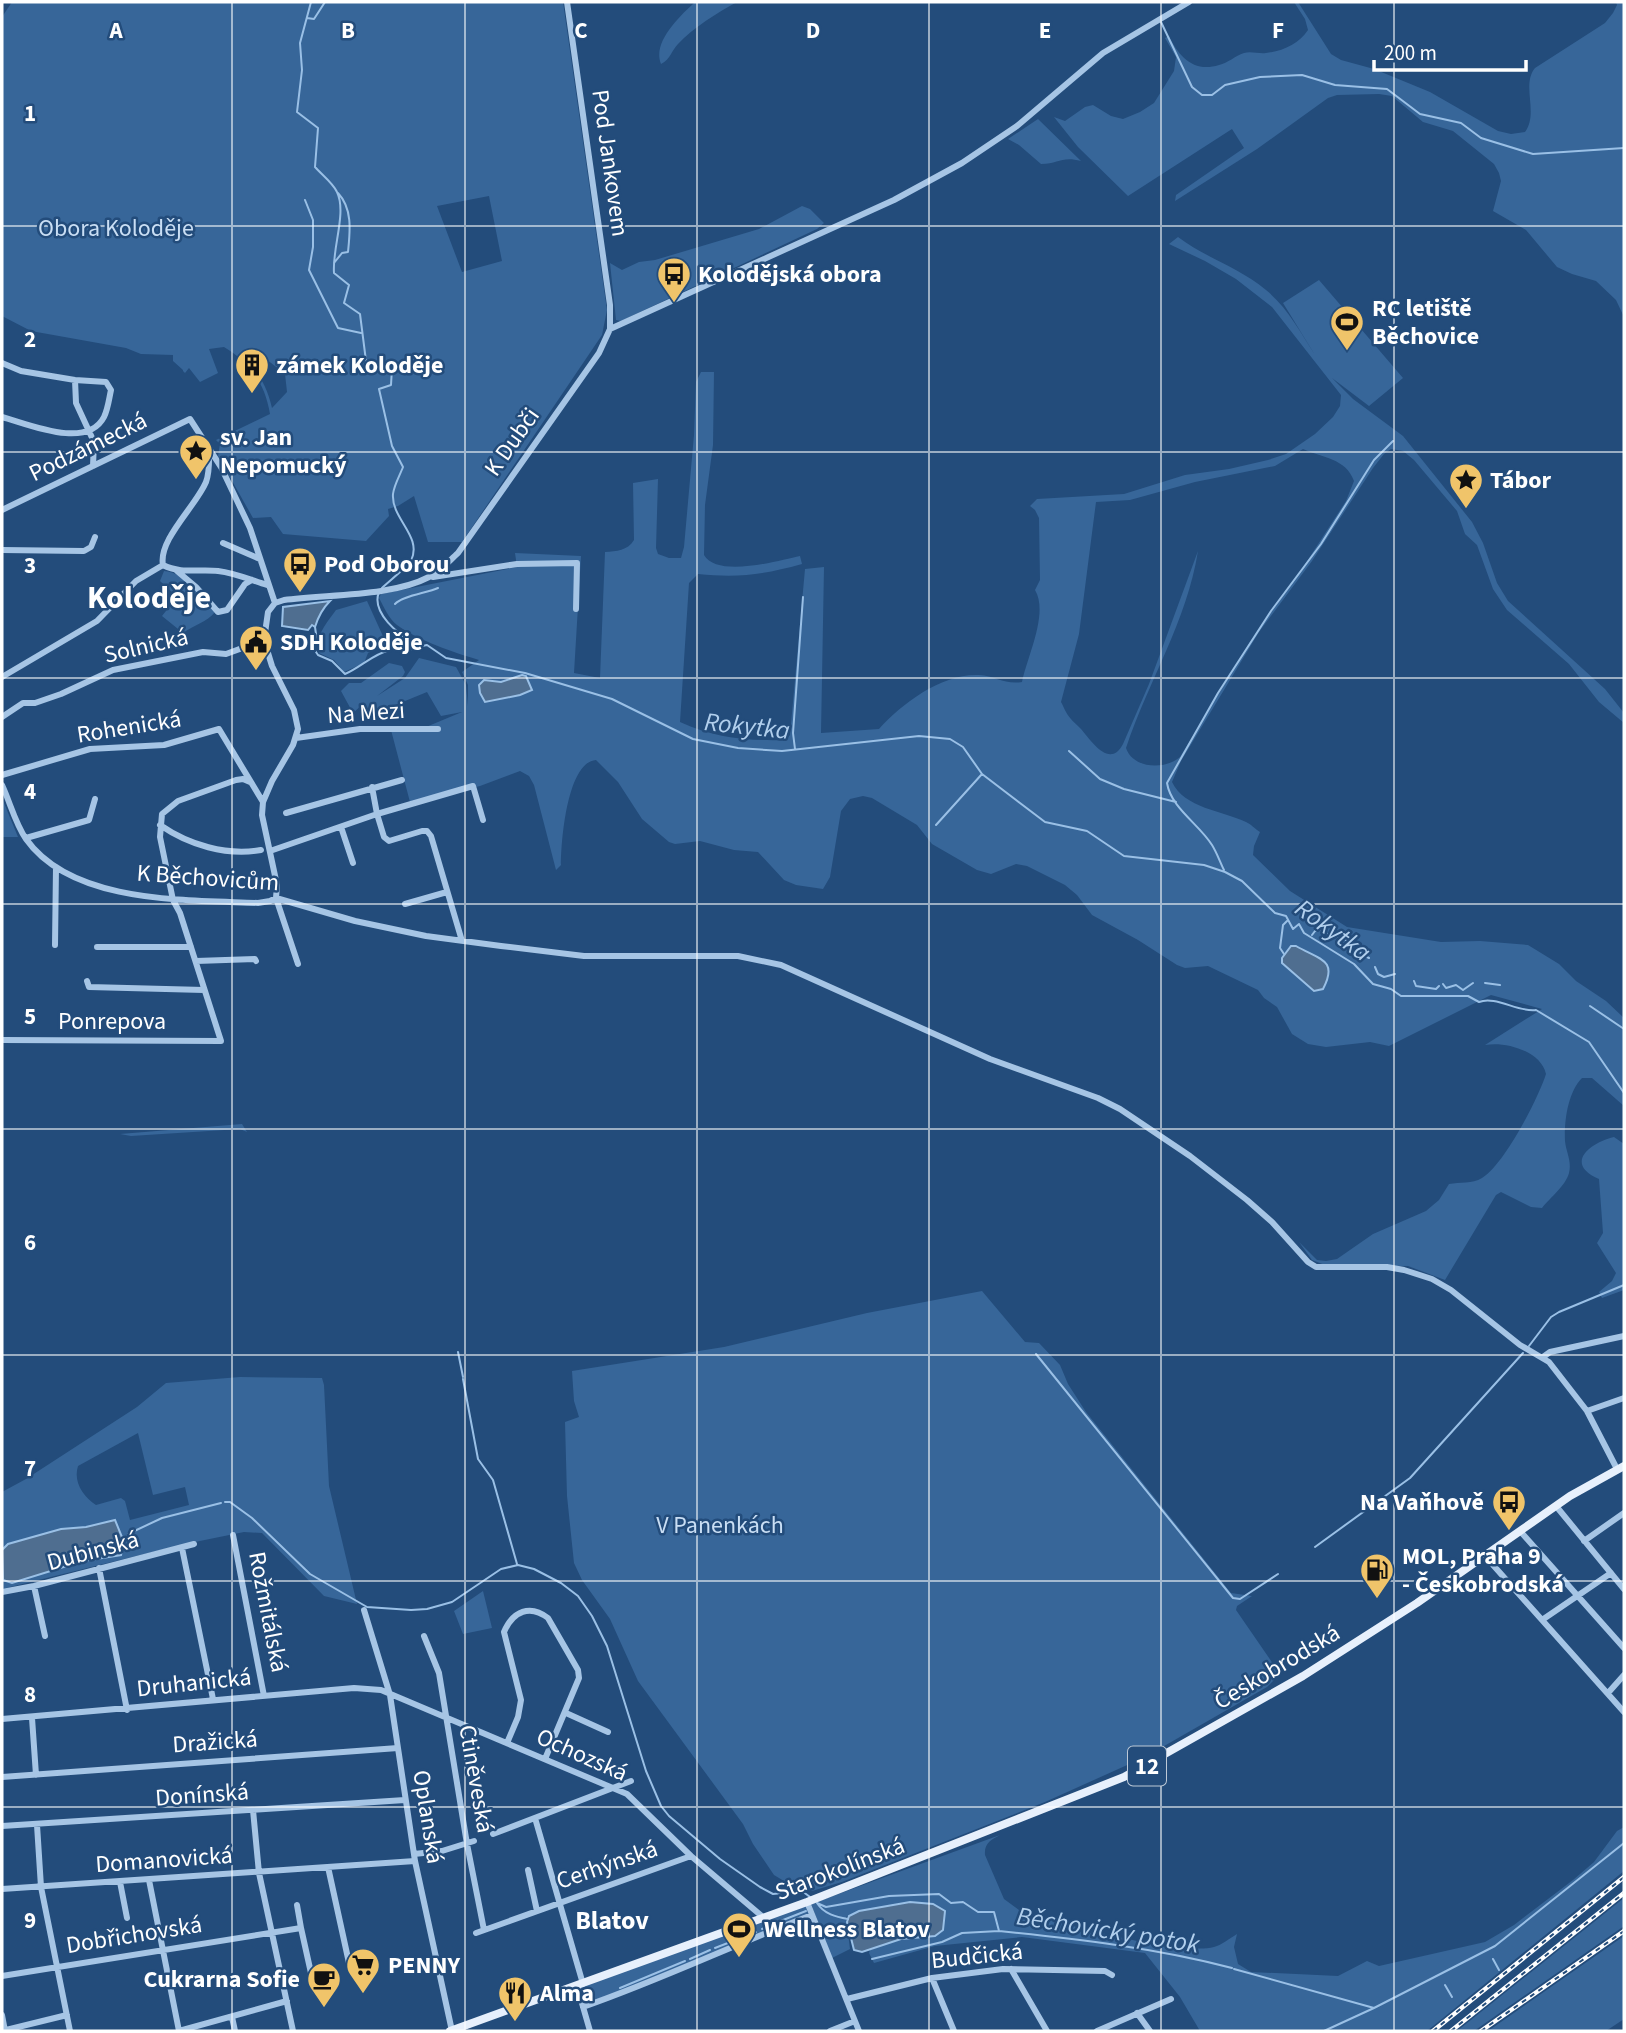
<svg xmlns="http://www.w3.org/2000/svg" width="1626" height="2033" viewBox="0 0 1626 2033" font-family="'Source Sans 3',sans-serif">
<style>
.green{fill:#376699;fill-rule:evenodd}
.water{fill:#4f6e90;stroke:#9ac0e6;stroke-width:2}
.lines{fill:none;stroke-linecap:round;stroke-linejoin:round}
.stream{stroke:#9ac0e6;stroke-width:2}
.minor{stroke:#a6c5e5;stroke-width:6}
.major{stroke:#e7f0fc;stroke-width:8}
.rail-casing{stroke:#fff;stroke-width:4.5}
.rail{stroke:#234c7b;stroke-width:2;stroke-dasharray:5;stroke-linecap:butt}
.grid{fill:none;stroke:#fff;stroke-width:2;stroke-opacity:0.55}
.labels{text-anchor:middle;dominant-baseline:central;stroke-width:5;stroke-linejoin:round;paint-order:stroke}
.shield{fill:#234c7b;stroke:#bdc9d7;stroke-width:2}
.shield-label{font-size:23px;font-weight:bold;fill:#fff}
.street-label{font-size:24px;fill:#fff;stroke:#234c7b}
.park-label{font-size:24px;fill:#c9def4;stroke:#234c7b}
.poi-label{font-size:24px;font-weight:bold;fill:#fff;stroke:#234c7b;text-anchor:start}
.water-label{font-size:26px;font-style:italic;fill:#b1cfed;stroke:#234c7b}
.neighbourhood-label{font-size:26px;font-weight:bold;fill:#fff;stroke:#234c7b}
.district-label{font-size:32px;font-weight:bold;fill:#fff;stroke:#234c7b}
.grid-label{font-size:23px;text-anchor:middle;font-weight:bold;fill:#fff;stroke:#234c7b;stroke-width:5;stroke-linejoin:round;paint-order:stroke}
</style>
<rect width="100%" height="100%" fill="#234c7b"/>
<path class="green" d="M12,2H563L607,310L602,335L462,542H428L414,496L398,506L388,509L389,516L366,541L283,534L271,517L253,518L218,456L220,444L216,440L270,414C265,384 251,363 224,347L209,349L218,373L200,382L189,368L185,373L196,384L183,371V370L173,361V355L141,354L126,348L31,331L2,316V17ZM489,196L502,261L462,272L437,206ZM247,358L266,359L285,374L287,392L272,408C267,386 260,377 247,358Z
M695,2H737C717,13 694,27 678,44C671,51 671,59 661,64C652,42 680,16 695,2Z
M1294,2H1298L1331,54L1341,60L1374,69L1430,92L1498,131L1511,134L1525,132C1539,113 1521,85 1535,68L1605,23L1613,13L1617,5L1616,2H1624V317L1616,300L1596,281L1572,274L1557,267L1526,230L1493,211L1501,181L1499,173L1494,164L1453,131L1423,122L1392,96L1379,94L1337,95L1328,98L1257,149L1175,201L1176,195L1244,148L1232,129L1128,196L1078,147L1054,117L1065,121L1085,107L1093,105L1111,116L1123,119L1140,112L1154,103L1174,71L1176,57L1165,38L1169,36C1179,57 1194,73 1219,65C1228,63 1235,56 1244,53C1251,51 1259,54 1266,53C1283,51 1299,44 1308,30L1305,19Z
M1038,119L1081,161C1061,156 1059,164 1041,164L1019,145L1008,139Z
M802,206L810,209L824,223L817,229L621,321L616,320L610,263L622,270L639,262L655,260L759,229Z
M1178,237C1206,258 1240,268 1266,290C1287,307 1301,333 1315,355L1283,303L1319,280L1403,378L1369,406L1332,378L1353,399L1403,436L1472,522L1483,543L1497,583L1508,601L1605,689L1624,713V723L1599,702L1569,664L1507,610L1493,589L1477,545L1465,534L1457,511L1414,460L1403,451L1391,449L1384,454L1373,468L1312,561L1259,632L1181,761L1172,782C1184,808 1223,811 1246,822C1251,824 1255,829 1260,832L1254,846L1253,855L1290,891L1347,927L1441,942L1480,941L1528,945L1559,964L1576,981L1606,1001L1624,1018V1106L1592,1078H1582C1568,1092 1564,1121 1565,1141C1566,1152 1572,1161 1569,1173C1566,1185 1550,1198 1542,1208L1531,1207L1501,1192L1496,1195L1445,1280L1408,1266L1325,1265L1312,1260L1299,1242L1317,1260L1326,1261L1337,1259L1373,1234L1426,1211L1439,1200L1449,1184C1460,1182 1472,1184 1482,1178C1504,1165 1538,1099 1546,1074C1541,1051 1505,1041 1485,1045L1542,1009L1491,995L1389,1046L1370,1042L1326,1047L1308,1044L1292,1034L1277,1007L1264,998L1258,990L1208,966L1185,968L1177,965L1138,940L1092,915L1077,895L1065,885L1027,866L1016,864L991,874L977,870L932,844L917,825L872,798L863,796L850,799L841,811L830,877L823,889L796,885L784,880L758,852L734,850L700,841L675,844L669,842L642,819L618,782L596,760C567,762 561,842 561,865L556,870L534,785L529,776L520,771L480,786L410,802L391,730L426,727L462,712L441,716L427,692L366,717L363,704L353,713L341,691L349,683H361L389,663L402,666L405,672L403,676L377,696L405,678L419,658L456,667L466,685L468,706V685L462,672L479,660C455,653 417,640 397,625C389,619 384,607 379,598L381,594L517,567L515,553L581,556L574,673L600,678L605,552C617,551 627,551 634,540L633,483L658,479L656,548L658,554L669,558H681L684,547L694,435L696,382L701,372H714L713,445L705,505L704,555C717,578 778,561 800,556L802,564C762,575 738,578 698,574L689,583L680,722C715,738 747,741 785,740L790,735L805,569L824,567L821,733L879,729C902,703 943,673 979,675C996,676 1005,685 1022,682C1027,657 1049,613 1035,590L1040,580L1039,518L1035,510L1030,506L1037,499L1124,494L1185,475L1229,469L1268,460L1286,454L1315,434L1333,417L1340,406L1341,395L1272,307L1236,279L1205,261L1169,244ZM1303,449C1322,458 1346,458 1354,481L1346,501L1302,569L1250,642L1180,757C1165,770 1133,769 1126,748C1148,682 1187,621 1198,551L1149,684L1123,744C1110,769 1092,742 1081,729C1076,724 1069,718 1066,712C1064,709 1063,705 1061,702L1079,634L1096,502L1130,500L1195,482L1275,466Z
M164,571C186,572 200,598 215,612C207,622 194,625 183,633L162,616L177,597L160,581Z
M367,601L387,645L368,653L364,663L344,672L334,660L319,653C313,638 328,621 336,610Z
M2,798L18,837H2Z
M242,1124L247,1132L240,1129L131,1136L120,1134Z
M1614,1137L1624,1144V1290L1602,1298L1599,1292L1612,1281L1616,1273L1597,1243L1603,1233L1599,1179C1564,1164 1589,1143 1614,1137Z
M982,1291L1025,1342L1039,1343L1060,1365L1068,1384L1086,1412L1231,1593L1252,1596L1237,1606L1236,1610L1280,1674L1267,1687L1145,1757L1045,1802L842,1882L812,1891L804,1890L784,1881L774,1875L753,1844L743,1824L638,1681L610,1619L582,1580L574,1563L567,1496L565,1422L579,1417L574,1401L572,1371L724,1347L867,1313Z
M240,1377L322,1378L324,1385L329,1486L357,1604L324,1596L262,1533L244,1532L185,1544L2,1589V1573L4,1580L12,1583L83,1561L121,1555L115,1520L86,1527L61,1529L8,1544L2,1550V1492L26,1479L137,1407L166,1383ZM138,1433L153,1495L185,1487L189,1505L130,1520L125,1501L121,1498L96,1505C83,1496 73,1482 78,1466Z
M483,1591L492,1628L463,1634L454,1611Z
M1624,1827V1871L1427,2031H1200L1180,1997L1145,1953L1022,1937L935,1946L874,1963L869,1953L870,1950L901,1939L919,1938L859,1911L846,1917L850,1949L832,1958L811,1904L1000,1835C991,1840 984,1843 985,1855L1004,1899L1019,1910C1055,1923 1180,1956 1214,1947C1222,1945 1230,1938 1237,1934L1234,1947L1238,1964L1251,1972L1338,1976L1367,1961L1379,1966L1485,1942L1514,1925L1573,1880L1594,1862L1617,1831Z
M1624,1898V1926L1474,2031H1457Z
M807,1902L812,1914L583,2007L577,1986Z
M1624,1936V2019L1606,2031H1488Z"/>
<path class="water" d="M330,601C323,608 318,617 315,627L312,625L308,630L282,626L283,607Z
M522,675L526,676L532,690L520,695L485,702L480,693L479,685L484,680L501,682Z
M1291,946H1296C1318,959 1339,959 1323,989L1314,991L1282,963V958Z
M115,1520L124,1542L121,1555L83,1561L12,1583L3,1580L2,1550L8,1544L61,1529L86,1527Z
M910,1902L933,1904L945,1911L943,1930L935,1936L901,1939L862,1952L854,1950L847,1922L849,1916L859,1911Z"/>
<g class="lines">
<path class="stream" d="M311,2L300,43L302,70L297,112L318,128L315,167C321,174 333,183 337,192C347,213 332,248 334,273L349,285L344,303L360,314L366,361L392,368L391,385L379,389L392,446L403,467C400,475 394,485 393,494C391,519 423,536 411,561C409,565 387,583 382,588
M307,18L314,19L325,2
M1161,22L1192,87L1202,95H1212L1225,85L1260,77L1302,75L1335,85L1387,89L1420,114L1461,123L1481,138L1533,154L1624,148
M305,200L313,220V247L309,270L338,328L361,333
M334,263L342,253L348,252C350,232 353,209 338,193
M379,592C370,614 402,636 417,647L427,645L446,658L525,673L612,699L693,739L738,748L782,751L919,736L950,739L963,747L982,774L1045,822L1087,831L1124,856L1204,865L1225,872L1242,881L1275,913L1286,916L1293,929L1299,924L1304,933L1354,964L1373,984L1391,989L1401,996H1468L1479,1002C1495,995 1519,1013 1536,1010L1589,1042L1624,1093
M395,604C402,596 427,593 438,588
M315,627L316,634L314,649L318,655L332,661L345,674C361,667 373,654 390,650
M394,650L407,651L416,647
M795,749L793,733L803,597
M1069,751L1100,779L1124,789L1176,802
M936,825L982,774
M1224,870C1220,862 1217,853 1212,845C1199,824 1171,808 1167,783L1218,693L1271,611L1321,544L1374,460L1393,441
M1328,934L1349,941
M1312,935L1315,931L1321,929
M1359,948L1361,954L1369,958
M1284,954L1280,948L1283,925L1287,921
M1375,967L1378,974L1384,977L1395,974
M1414,981L1416,986L1436,989L1439,986
M1485,983L1500,985
M1443,984L1446,988L1456,985L1463,990L1473,983
M1590,1006L1624,1029
M1529,1346L1551,1317L1559,1312L1624,1285
M458,1352L463,1377
M1036,1354L1233,1598L1240,1599L1278,1574
M463,1379L478,1459L493,1480L517,1564
M225,1502H230L252,1518L310,1574L367,1607L411,1610L427,1609L452,1602L501,1569L518,1565L534,1569L561,1583L578,1596L592,1616L607,1646L646,1771L661,1806L669,1816L720,1859L760,1887L773,1894L802,1891L810,1897
M128,1534L162,1518L221,1503
M1315,1547L1410,1478L1523,1353
M817,1903L826,1907L889,1896L939,1894L951,1903L963,1902L978,1912H994L999,1931C1077,1939 1156,1948 1232,1968
M817,1903C824,1914 836,1917 848,1919
M773,1924L806,1911
M762,1929L767,1927
M715,1948L756,1932
M690,1959L710,1950
M872,1959L942,1942L962,1933L999,1931
M1493,1959L1499,1970
M1234,1969L1374,2008L1495,1946L1624,1843
M1445,1985L1452,1997
M620,1988L685,1961
M1324,2031L1374,2008"/>
<path class="minor" d="M610,329L894,200L962,163L1017,126L1103,53L1189,2
M2,363L21,371L75,380L106,382L111,390C109,399 108,409 104,417C87,450 28,424 2,417
M75,380L76,403L94,442L93,466
M2,510L190,419L221,467L250,528L275,603
M223,543L260,559
M2,550L84,551L91,547L95,537
M163,565C158,540 196,506 206,482C210,472 209,459 209,448
M163,565C180,574 200,569 218,571C235,573 251,580 267,585
M177,571L196,587L218,612L227,610L245,584L252,580
M433,577L517,564L577,563L576,609
M2,677L97,621L136,581L163,565
M2,717L23,703H35L61,694L113,670L203,652L226,654L264,640
M296,738L360,729H438
M2,775L90,749L164,745L219,729L263,802
M2,785C10,802 15,823 26,839C72,904 187,900 258,903L270,901L276,898L355,921L426,936L501,946L584,956H738L781,965L990,1059L1098,1098L1120,1109L1190,1156L1247,1200L1272,1222L1308,1262L1316,1267H1387L1404,1270L1432,1279L1451,1290L1520,1345L1549,1362L1587,1411L1617,1469
M286,813L402,780
M160,825C189,845 226,856 261,850
M341,827L353,863
M26,838L89,820L95,799
M270,851L377,814L372,787
M405,904L447,892
M462,941L431,836L427,831H422L389,841L384,837L377,814L473,786L483,820
M55,945L56,867
M97,947H191
M196,961L255,959L256,961
M298,964L276,898L277,885L262,815L263,802L272,781L293,745L298,729L294,710L272,666L264,640L268,612L275,603L284,600C327,594 391,597 429,577C440,572 449,561 458,553L599,353L610,329V305L567,2
M87,981L89,987L204,990
M2,1040L221,1041L180,913L173,900L160,837L162,814L178,801L236,780L243,779L250,782
M1543,1357L1550,1352L1624,1336
M1587,1411L1624,1398
M1556,1506L1624,1589
M1520,1531L1624,1648
M233,1535L264,1696
M1584,1541L1624,1513
M182,1548L213,1699
M1485,1556L1624,1712
M99,1568L127,1710
M34,1586L45,1636
M2,1592L34,1586L194,1544
M364,1610L390,1695L415,1861L452,2031
M1542,1620L1611,1573
M424,1636L439,1673L467,1844L484,1930
M1608,1693L1624,1675
M566,1713L608,1732
M32,1718L36,1775
M2,1719L354,1688L381,1690L627,1794L691,1856L764,1918
M507,1743L518,1717L521,1700L504,1632C513,1611 530,1604 548,1618L578,1670L579,1678L545,1759
M2,1777L398,1748
M253,1810L259,1873L293,2031
M535,1818L583,1984
M37,1825L41,1887L70,2031
M2,1826L405,1800
M493,1834L631,1781
M414,1854L442,1851L474,1841
M328,1867L351,1972
M528,1870L537,1911
M149,1880L179,2031
M120,1882L127,1918
M2,1889L415,1861
M807,1902L859,2031
M301,1928L315,1991
M476,1933L691,1856
M1011,1969L1047,2031
M2,1976L301,1928L297,1905
M932,1978L954,2031
M577,1986L590,2031
M847,1999L932,1978L1003,1969L1105,1971L1112,1975
M583,2007C661,1980 735,1944 812,1915
M1137,2013L1150,2031
M2,2015L5,2031
M232,2017L235,2031
M2,2031L67,2015
M179,2031L287,2001
M830,2031L855,2021
M1097,2031L1171,1999"/>
<path class="major" d="M450,2031L807,1902L1124,1777L1303,1676L1417,1603L1570,1496L1624,1466"/>
<g class="rail-casing">
<path id="rail" d="M1433,2031L1624,1877
M1451,2031L1624,1893
M1481,2031L1624,1931"/>
</g>
<use href="#rail" class="rail"/>
</g>
<path class="grid" d="M232,2V2031M465,2V2031M697,2V2031M929,2V2031M1161,2V2031M1394,2V2031M2,226H1624M2,452H1624M2,678H1624M2,904H1624M2,1129H1624M2,1355H1624M2,1581H1624M2,1807H1624"/>
<defs>
<g id="bus-pin" transform="scale(1.75)"><path d="M0 17L-7.5 6A9.5 9.5 0 1 1 7.5 6Z" fill="#f0c46a" stroke="#234c7b"/><path d="M-5-6H5V4H4V6H2V4H-2V6H-4V4H-5ZM-3.5-4V0h7V-4ZM-3.5 1.2v1.5H-2V1.2ZM2 1.2v1.5H3.5V1.2Z" fill="#111"/></g>
<g id="stadium-pin" transform="scale(1.75)"><path d="M0 17L-7.5 6A9.5 9.5 0 1 1 7.5 6Z" fill="#f0c46a" stroke="#234c7b"/><path d="M0-5a6.5 5 0 1 0 0 10a6.5 5 0 1 0 0-10ZM-3.5-1.8h7v3.6h-7Z" fill="#111"/></g>
<g id="building-pin" transform="scale(1.75)"><path d="M0 17L-7.5 6A9.5 9.5 0 1 1 7.5 6Z" fill="#f0c46a" stroke="#234c7b"/><path d="M-4-6H4V6H1V3H-1V6H-4ZM-2.5-4.3h1.7v1.8h-1.7ZM.8-4.3h1.7v1.8H.8ZM-2.5-1h1.7V.8h-1.7ZM.8-1h1.7V.8H.8Z" fill="#111"/></g>
<g id="sight-pin" transform="scale(1.75)"><path d="M0 17L-7.5 6A9.5 9.5 0 1 1 7.5 6Z" fill="#f0c46a" stroke="#234c7b"/><path d="M0-6L1.8-2.2L6-1.7L2.9 1.2L3.7 5.4L0 3.3L-3.7 5.4L-2.9 1.2L-6-1.7L-1.8-2.2Z" fill="#111"/></g>
<g id="civic-pin" transform="scale(1.75)"><path d="M0 17L-7.5 6A9.5 9.5 0 1 1 7.5 6Z" fill="#f0c46a" stroke="#234c7b"/><path d="M-.6-6.5H3V-4.5H.6V-3L4-1V1h2V6H-6V1h2V-1L-.6-3ZM-1.2 2.5V6h2.4V2.5Z" fill="#111"/></g>
<g id="fuel-pin" transform="scale(1.75)"><path d="M0 17L-7.5 6A9.5 9.5 0 1 1 7.5 6Z" fill="#f0c46a" stroke="#234c7b"/><path d="M-5.5-6h7V0h2V4h1.3V-2.5L3-4.5l.8-.8L6-3V5H2.5V1h-1V6h-7ZM-4.2-4.7v3.2H.2V-4.7Z" fill="#111"/></g>
<g id="supermarket-pin" transform="scale(1.75)"><path d="M0 17L-7.5 6A9.5 9.5 0 1 1 7.5 6Z" fill="#f0c46a" stroke="#234c7b"/><path d="M-6-5.5h2.5l.6 2H6L4.5 2H-2.5L-4.4-4H-6ZM-1.5 3.2a1.3 1.3 0 1 0 .1 0ZM3 3.2a1.3 1.3 0 1 0 .1 0Z" fill="#111"/></g>
<g id="cafe-pin" transform="scale(1.75)"><path d="M0 17L-7.5 6A9.5 9.5 0 1 1 7.5 6Z" fill="#f0c46a" stroke="#234c7b"/><path d="M-5.5-4.5H6V0H3Q3 3.5 0 3.5H-2.5Q-5.5 3.5-5.5 0ZM3-3.2v2h1.7v-2ZM-6 4.5H4V6H-6Z" fill="#111"/></g>
<g id="restaurant-pin" transform="scale(1.75)"><path d="M0 17L-7.5 6A9.5 9.5 0 1 1 7.5 6Z" fill="#f0c46a" stroke="#234c7b"/><path d="M-5-6h1v4h1v-4h1v4h1v-4h1v5L-1.5 .5V6h-2V.5L-5-1ZM5-6V6H3V1.5H1.5Q1.5-4 5-6Z" fill="#111"/></g>
</defs>
<g fill-rule="evenodd">
<use href="#bus-pin" x="674" y="274"/>
<use href="#stadium-pin" x="1347" y="322"/>
<use href="#building-pin" x="252" y="365"/>
<use href="#sight-pin" x="196" y="451"/>
<use href="#sight-pin" x="1466" y="480"/>
<use href="#bus-pin" x="300" y="564"/>
<use href="#civic-pin" x="256" y="642"/>
<use href="#bus-pin" x="1509" y="1502"/>
<use href="#fuel-pin" x="1377" y="1570"/>
<use href="#stadium-pin" x="739" y="1929"/>
<use href="#supermarket-pin" x="363" y="1965"/>
<use href="#cafe-pin" x="324" y="1979"/>
<use href="#restaurant-pin" x="515" y="1993"/>
</g>
<g class="labels">
<rect class="shield" x="1128" y="1746.5" width="38" height="39" rx="5"/>
<g class="shield-label">
<text x="1147" y="1766">12</text>
</g>
<g class="street-label">
<text transform="translate(610 163) rotate(82)">Pod Jankovem</text>
<text transform="translate(512 442) rotate(-55)">K Dubči</text>
<text transform="translate(88 447) rotate(-26)">Podzámecká</text>
<text transform="translate(146 646) rotate(-13)">Solnická</text>
<text transform="translate(366 713) rotate(-4)">Na Mezi</text>
<text transform="translate(129 727) rotate(-9)">Rohenická</text>
<text transform="translate(208 878) rotate(4)">K Běchovicům</text>
<text x="112" y="1021">Ponrepova</text>
<text transform="translate(93 1551) rotate(-15)">Dubinská</text>
<text transform="translate(268 1612) rotate(79)">Rožmitálská</text>
<text transform="translate(1277 1667) rotate(-31)">Českobrodská</text>
<text transform="translate(194 1683) rotate(-6)">Druhanická</text>
<text transform="translate(215 1742) rotate(-4)">Dražická</text>
<text transform="translate(582 1755) rotate(24)">Ochozská</text>
<text transform="translate(476 1779) rotate(80)">Ctiněveská</text>
<text transform="translate(202 1795) rotate(-4)">Donínská</text>
<text transform="translate(428 1817) rotate(81)">Oplanská</text>
<text transform="translate(164 1860) rotate(-4)">Domanovická</text>
<text transform="translate(607 1865) rotate(-19)">Cerhýnská</text>
<text transform="translate(840 1869) rotate(-21)">Starokolínská</text>
<text transform="translate(134 1935) rotate(-9)">Dobřichovská</text>
<text transform="translate(977 1956) rotate(-6)">Budčická</text>
</g>
<g class="park-label">
<text x="116" y="228">Obora Koloděje</text>
<text x="720" y="1525">V Panenkách</text>
</g>
<g class="poi-label">
<text x="698" y="274">Kolodějská obora</text>
<text x="1372" y="308">RC letiště<tspan x="1372" dy="28">Běchovice</tspan></text>
<text x="276" y="365">zámek Koloděje</text>
<text x="220" y="437">sv. Jan<tspan x="220" dy="28">Nepomucký</tspan></text>
<text x="1490" y="480">Tábor</text>
<text x="324" y="564">Pod Oborou</text>
<text x="280" y="642">SDH Koloděje</text>
<text x="1484" y="1502" text-anchor="end">Na Vaňhově</text>
<text x="1402" y="1556">MOL, Praha 9<tspan x="1402" dy="28">- Českobrodská</tspan></text>
<text x="764" y="1929">Wellness Blatov</text>
<text x="388" y="1965">PENNY</text>
<text x="300" y="1979" text-anchor="end">Cukrarna Sofie</text>
<text x="540" y="1993">Alma</text>
</g>
<g class="water-label">
<text transform="translate(747 726) rotate(6)">Rokytka</text>
<text transform="translate(1333 930) rotate(36)">Rokytka</text>
<text transform="translate(1108 1930) rotate(9)">Běchovický potok</text>
</g>
<g class="neighbourhood-label">
<text x="612" y="1920">Blatov</text>
</g>
<g class="district-label">
<text x="149" y="598">Koloděje</text>
</g>
</g>
<g class="grid-label">
<text x="116" y="38">A</text>
<text x="348" y="38">B</text>
<text x="581" y="38">C</text>
<text x="813" y="38">D</text>
<text x="1045" y="38">E</text>
<text x="1278" y="38">F</text>
<text x="30" y="121">1</text>
<text x="30" y="347">2</text>
<text x="30" y="573">3</text>
<text x="30" y="799">4</text>
<text x="30" y="1024">5</text>
<text x="30" y="1250">6</text>
<text x="30" y="1476">7</text>
<text x="30" y="1702">8</text>
<text x="30" y="1928">9</text>
</g>
<rect width="1626" height="2033" fill="none" stroke="#ffffff" stroke-width="7"/>
<path d="M1374 60v10h152v-10" fill="none" stroke="#ffffff" stroke-width="3.5"/>
<text x="1384" y="60" font-size="21" fill="#ffffff" stroke="#234c7b" stroke-width="5" paint-order="stroke">200 m</text>
</svg>
